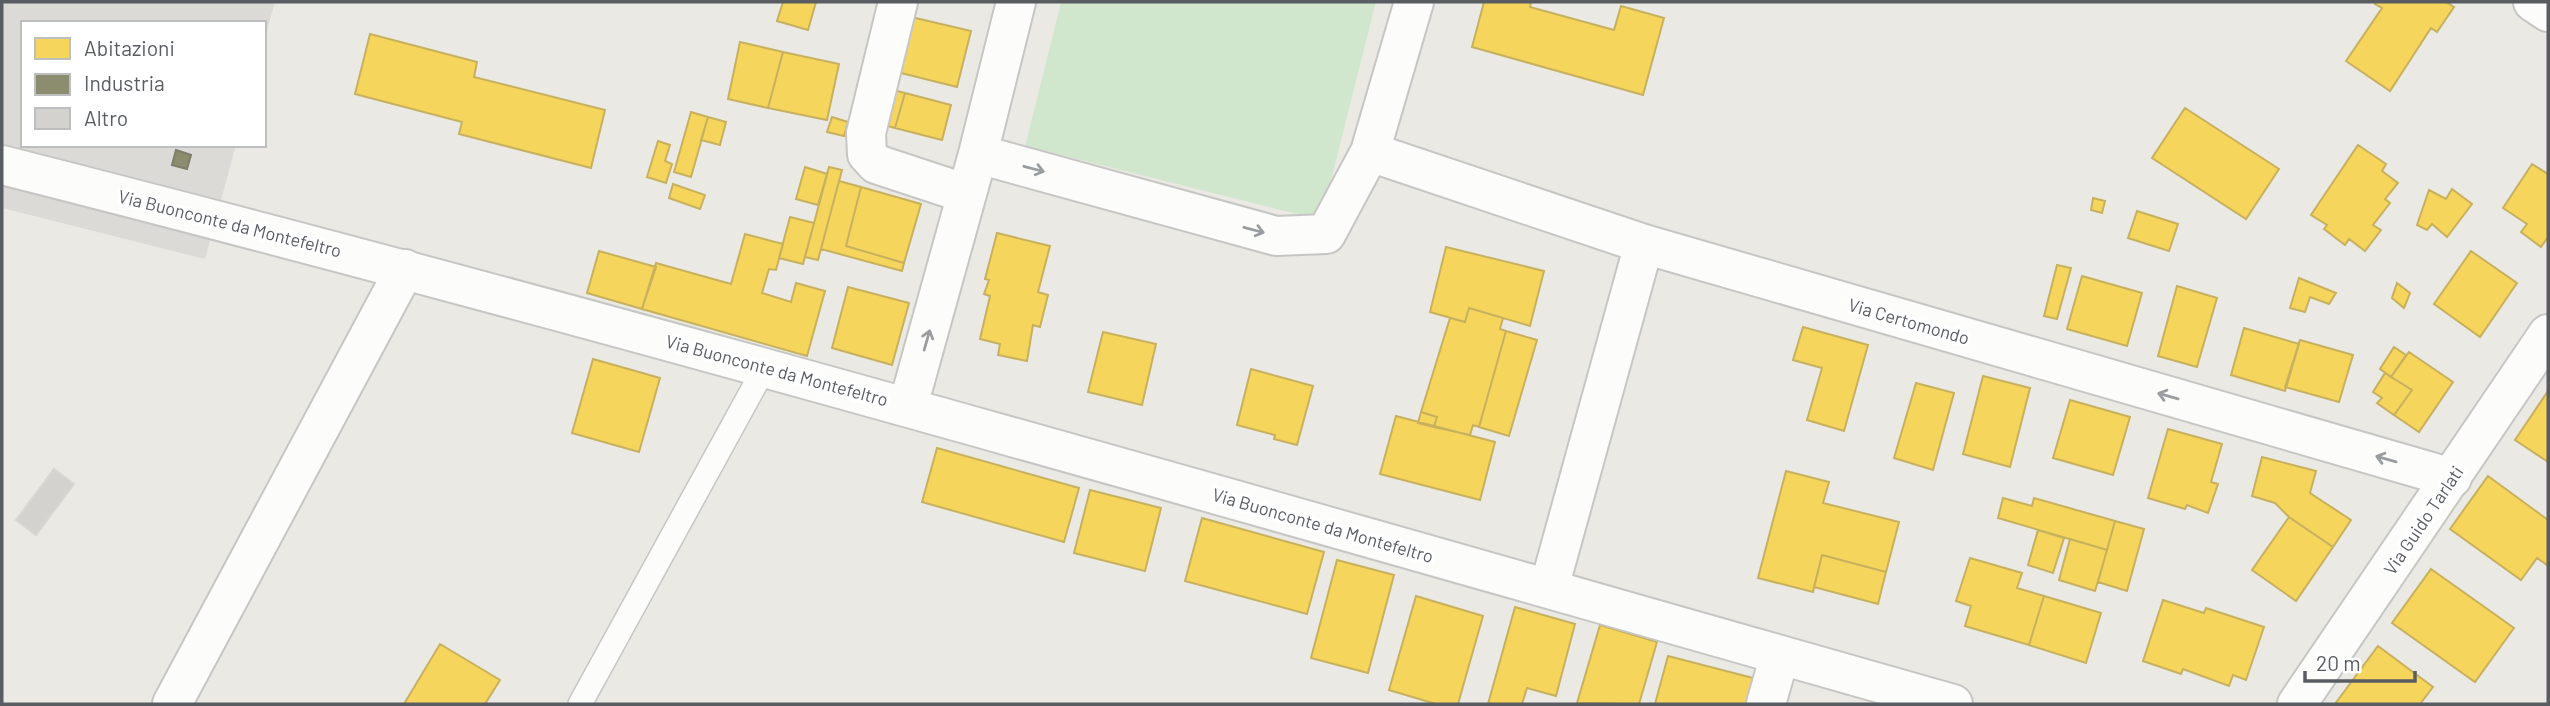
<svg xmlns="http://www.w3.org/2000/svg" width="2550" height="706" viewBox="0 0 2550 706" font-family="Barlow,sans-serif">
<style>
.industrial{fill:#dcdad6}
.green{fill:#d1e7cd}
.homes{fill:#f6d55c;stroke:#c7b15e;stroke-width:2}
.industry{fill:#8c8c6e;stroke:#7d7e6a;stroke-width:2}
.building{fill:#d3d2ce;stroke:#d9d7d2;stroke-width:2}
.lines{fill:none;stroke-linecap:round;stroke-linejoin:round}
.service-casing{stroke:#c6c6c4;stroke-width:26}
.minor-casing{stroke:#c6c6c4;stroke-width:42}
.tertiary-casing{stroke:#c6c6c4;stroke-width:42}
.secondary-casing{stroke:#c6c7c5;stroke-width:42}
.service{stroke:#fcfcfb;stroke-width:23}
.minor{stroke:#fcfcfb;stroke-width:38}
.tertiary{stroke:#fcfcfb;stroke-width:38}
.secondary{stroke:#fcfcfb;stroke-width:38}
.oneway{stroke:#9a9d9f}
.labels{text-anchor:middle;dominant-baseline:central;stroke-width:7;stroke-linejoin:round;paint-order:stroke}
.street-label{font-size:18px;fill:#595d62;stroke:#fff}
</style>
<rect width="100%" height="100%" fill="#eae9e3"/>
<path class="industrial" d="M2,2H275L264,41V23H23V145H236L205,259L2,208Z"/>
<path class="green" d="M1061,2H1376L1321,220L1025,146Z"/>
<path class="homes" d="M783,2H816L808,30L777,21Z
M1484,2H1531L1530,7L1614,30L1621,6L1664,18L1643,95L1472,47Z
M2376,2H2446L2454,7L2437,32L2431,28L2390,91L2346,61L2382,8L2375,4Z
M907,16L971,31L957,87L893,71Z
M370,34L477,62L474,77L605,110L591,168L459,134L462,122L355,94Z
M740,42L783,52L768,108L728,99Z
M783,52L839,64L827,120L768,108Z
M889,89L905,93L895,128L880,124Z
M905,93L951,105L942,140L895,128Z
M2185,108L2279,169L2246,219L2152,158Z
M691,112L708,117L691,177L674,172Z
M708,117L726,122L720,145L701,140Z
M832,117L848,122L844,136L827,132Z
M658,141L670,145L665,161L672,164L666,183L647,177Z
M2358,145L2386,164L2382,171L2398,183L2385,199L2390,203L2373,225L2381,230L2365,251L2349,239L2345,245L2324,229L2327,225L2311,215Z
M2532,164L2548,174V237L2541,247L2521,232L2527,224L2503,208Z
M805,167L827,174L818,205L796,199Z
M829,167L842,170L818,260L805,257Z
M839,181L861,187L846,246L904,263L902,271L821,249Z
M673,184L705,195L700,209L669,198Z
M861,187L921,204L904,263L846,246Z
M2452,189L2472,204L2447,237L2432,224L2427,230L2417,225L2429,190L2446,199Z
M2093,198L2105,201L2102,213L2091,210Z
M2137,211L2178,224L2169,251L2128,238Z
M790,217L814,223L803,264L779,258Z
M997,233L1050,246L1038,292L1048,295L1040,327L1033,325L1027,361L998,355L1000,344L980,339L990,296L984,294L989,280L985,279Z
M745,234L783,244L776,270L769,269L762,293L791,302L796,283L825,291L807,356L642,309L656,263L731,284Z
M1446,247L1544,271L1530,326L1469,308L1465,322L1430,312Z
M599,251L656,267L642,309L587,293Z
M2471,251L2517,283L2480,337L2434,304Z
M2057,265L2071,268L2057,319L2044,316Z
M2082,276L2142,293L2127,346L2067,329Z
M2299,278L2336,293L2329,304L2310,297L2305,312L2290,308Z
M2397,283L2410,293L2404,308L2392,298Z
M2177,286L2217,298L2197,367L2158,356Z
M848,287L909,303L892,365L832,348Z
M1469,308L1503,318L1500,329L1506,331L1479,427L1473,425L1470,435L1434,427L1437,417L1421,412L1450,318L1465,322Z
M1803,327L1868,345L1844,431L1807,420L1822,368L1793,360Z
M2244,328L2299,344L2285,391L2231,375Z
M1506,331L1537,340L1509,436L1479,427Z
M1103,332L1156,344L1142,405L1088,392Z
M2300,340L2353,355L2339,402L2285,387Z
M2394,347L2406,355L2391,377L2380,369Z
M2409,352L2453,382L2419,432L2394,415L2412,390L2391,377Z
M593,359L660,378L639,452L572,433Z
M1251,369L1313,386L1297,445L1274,439L1275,435L1237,425Z
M2385,373L2412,390L2394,415L2377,403L2382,398L2373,392Z
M1983,376L2030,388L2010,467L1963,454Z
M1916,383L1954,393L1933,470L1894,458Z
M2548,391V462L2515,440Z
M2070,400L2130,417L2113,475L2053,458Z
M1421,412L1437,417L1434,427L1418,423Z
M1396,416L1495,442L1480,500L1380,474Z
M2168,429L2222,444L2211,482L2218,484L2208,513L2187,505L2185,509L2148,498Z
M937,448L1079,488L1064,542L922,502Z
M2262,457L2316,471L2310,493L2351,520L2333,547L2289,517L2275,503L2252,496Z
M1786,471L1829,482L1823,503L1899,522L1886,572L1822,555L1813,592L1758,578Z
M2488,476L2548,520V563L2547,565L2537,558L2521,580L2450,529Z
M1090,490L1161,508L1145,571L1074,553Z
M2003,498L2032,506L2034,498L2115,521L2107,550L1998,518Z
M2289,517L2333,547L2296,601L2252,570Z
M1202,518L1324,552L1307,614L1185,581Z
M2115,521L2144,529L2127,591L2098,582Z
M2038,530L2064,538L2053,573L2028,565Z
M2070,539L2107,550L2095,591L2059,580Z
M1822,555L1886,572L1878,604L1814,587Z
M1970,558L2022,573L2017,588L2044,596L2029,645L1965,626L1971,606L1956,601Z
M1337,560L1394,575L1368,673L1311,658Z
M2431,569L2514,628L2475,682L2392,623Z
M1416,596L1483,616L1458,704H1436L1389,690Z
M2044,596L2101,613L2086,663L2029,645Z
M2163,600L2204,613L2206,608L2264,627L2246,680L2233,675L2229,686L2183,669L2181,674L2143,661Z
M1515,607L1575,624L1556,696L1527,688L1522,704H1488Z
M1600,625L1657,642L1639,704L1577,703Z
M440,644L500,680L485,704H404Z
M2378,646L2433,687L2420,704H2335Z
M1668,656L1753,678L1746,704H1655Z"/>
<path class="industry" d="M176,150L191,155L187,169L172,165Z"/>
<path class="building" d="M54,469L74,484L36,535L16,520Z"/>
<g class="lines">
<g class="service-casing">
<path id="service" d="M580,704L765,367"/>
</g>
<g class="minor-casing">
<path id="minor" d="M898,2L866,133L867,154L876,164L967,194
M2533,2L2548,12
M1370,152L1644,244L2452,478
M978,154L1016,2
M908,406L978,154L1276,236L1326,234L1370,152L1414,2
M1549,588L1644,244
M172,704L405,269
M1766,704L1780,655"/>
</g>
<g class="tertiary-casing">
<path id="tertiary" d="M2,165C656,331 1304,520 1953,704"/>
</g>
<g class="secondary-casing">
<path id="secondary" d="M2297,704L2548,334"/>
</g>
<use href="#service" class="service"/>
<use href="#minor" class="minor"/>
<use href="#tertiary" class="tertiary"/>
<use href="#secondary" class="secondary"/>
</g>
<defs><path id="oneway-shaft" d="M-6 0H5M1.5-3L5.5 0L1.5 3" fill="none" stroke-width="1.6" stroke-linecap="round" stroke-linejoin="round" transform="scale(1.75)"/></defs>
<g class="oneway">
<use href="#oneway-shaft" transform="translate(1034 169) rotate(15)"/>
<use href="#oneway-shaft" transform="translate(1254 230) rotate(15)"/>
<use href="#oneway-shaft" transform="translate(927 340) rotate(-74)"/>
<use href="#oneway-shaft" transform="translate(2168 396) rotate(-164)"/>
<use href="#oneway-shaft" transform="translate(2386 459) rotate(-164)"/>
</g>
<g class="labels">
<g class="street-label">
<text transform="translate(230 223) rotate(14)">Via Buonconte da Montefeltro</text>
<text transform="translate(1909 321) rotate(16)">Via Certomondo</text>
<text transform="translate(777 370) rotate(15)">Via Buonconte da Montefeltro</text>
<text transform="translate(2423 520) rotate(-56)">Via Guido Tarlati</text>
<text transform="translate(1323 525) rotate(16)">Via Buonconte da Montefeltro</text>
</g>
</g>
<rect width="2550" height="706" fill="none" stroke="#595d62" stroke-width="7"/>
<rect x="21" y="21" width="245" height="126" fill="#ffffff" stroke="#bdbec0" stroke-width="2"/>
<rect x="35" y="38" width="35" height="21" fill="#f6d55c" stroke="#bdbec0" stroke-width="2"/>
<text x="84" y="56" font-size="21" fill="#595d62">Abitazioni</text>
<rect x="35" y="74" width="35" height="21" fill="#8c8c6e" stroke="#bdbec0" stroke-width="2"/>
<text x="84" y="91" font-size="21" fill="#595d62">Industria</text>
<rect x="35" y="108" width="35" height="21" fill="#d3d2ce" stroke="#bdbec0" stroke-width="2"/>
<text x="84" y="126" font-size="21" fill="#595d62">Altro</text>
<path d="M2305 671v10h110v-10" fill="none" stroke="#595d62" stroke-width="3.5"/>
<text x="2316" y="671" font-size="21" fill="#595d62" stroke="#ffffff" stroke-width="5" paint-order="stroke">20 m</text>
</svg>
